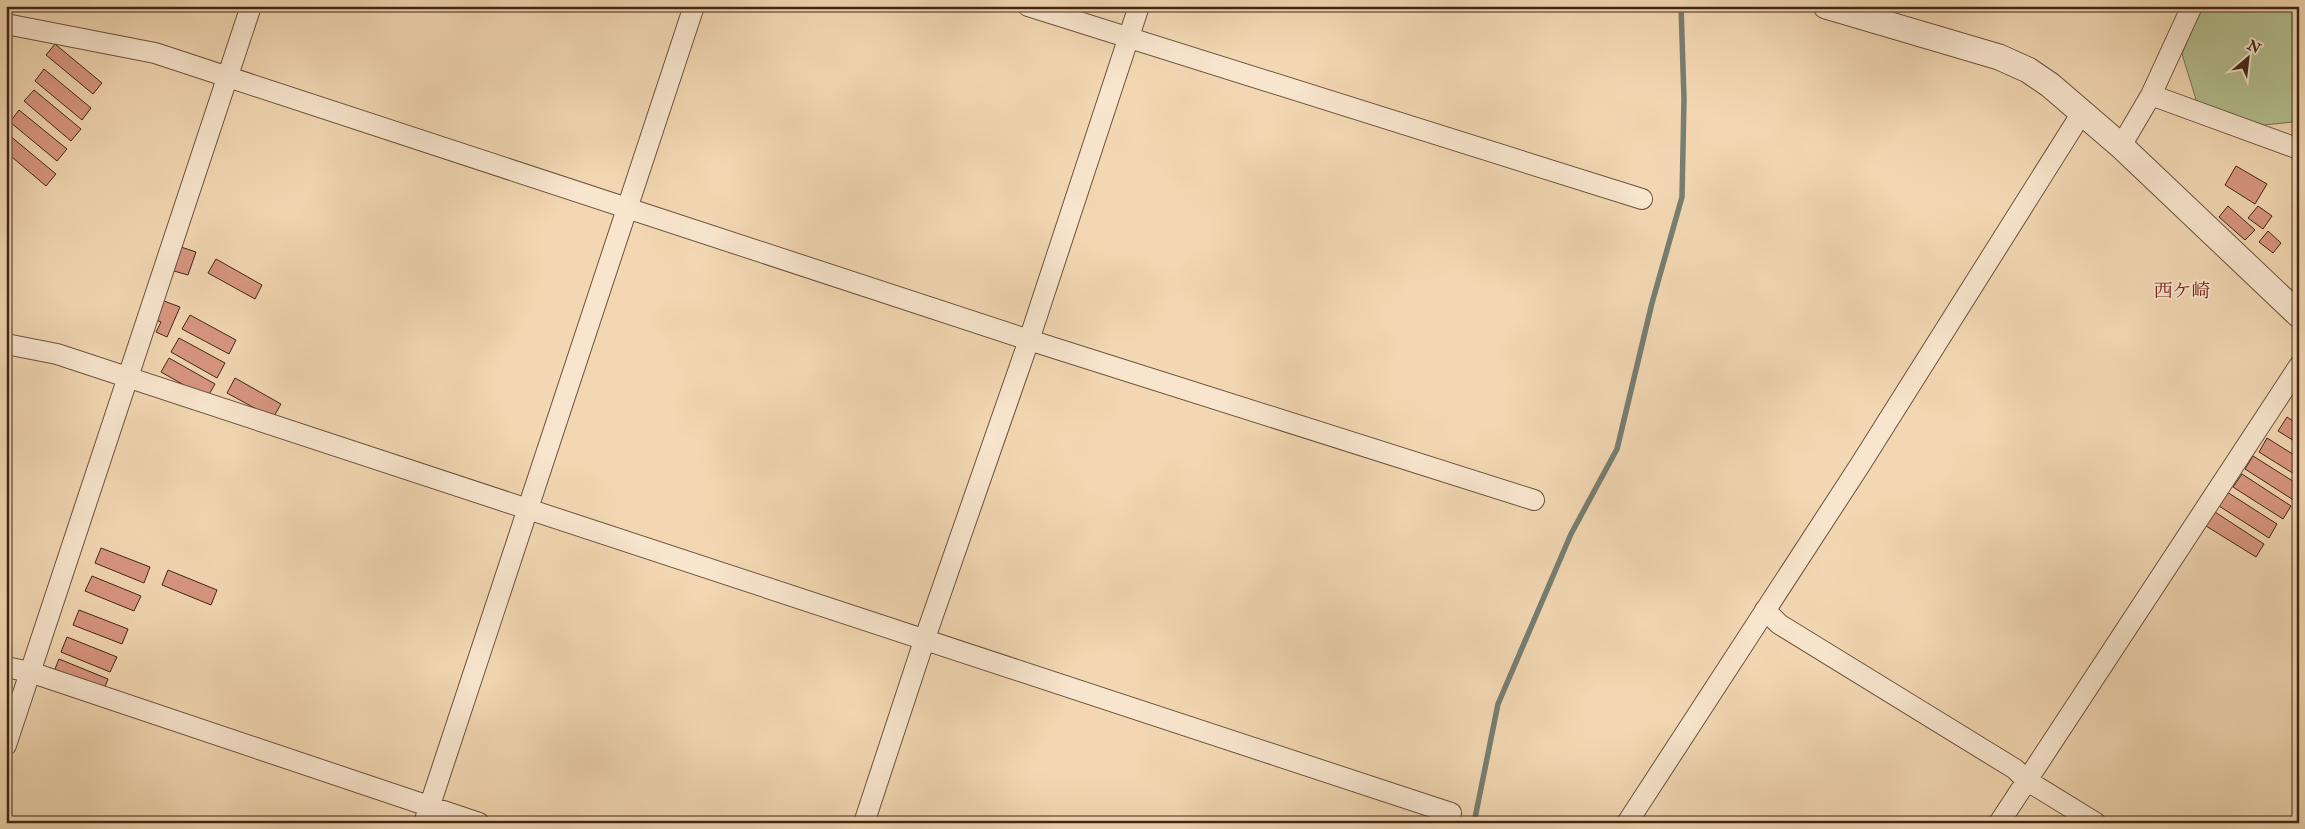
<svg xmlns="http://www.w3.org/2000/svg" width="2305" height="829" viewBox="0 0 2305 829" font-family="'IM FELL Double Pica','Noto Serif JP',serif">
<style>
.green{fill:#b4bf90;stroke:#7a7254}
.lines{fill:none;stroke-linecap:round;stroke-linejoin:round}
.stream{stroke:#777e72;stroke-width:5.5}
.building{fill:#d89681;stroke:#412517}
.minor-casing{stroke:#6d523e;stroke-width:22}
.tertiary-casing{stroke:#6d523e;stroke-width:27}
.minor{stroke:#f7e5cd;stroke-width:20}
.tertiary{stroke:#f7e5cd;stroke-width:25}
.labels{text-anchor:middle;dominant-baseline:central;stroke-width:4;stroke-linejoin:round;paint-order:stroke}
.quarter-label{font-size:19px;fill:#7a1f14;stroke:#f7e5cd}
</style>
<rect width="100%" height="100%" fill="#f2d7b2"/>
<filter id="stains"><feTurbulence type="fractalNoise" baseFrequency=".004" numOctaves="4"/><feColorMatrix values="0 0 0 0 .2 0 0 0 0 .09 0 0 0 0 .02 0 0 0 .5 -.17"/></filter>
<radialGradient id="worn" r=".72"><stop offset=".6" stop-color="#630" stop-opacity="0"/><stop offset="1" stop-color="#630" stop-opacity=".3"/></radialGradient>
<path class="green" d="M2202,6H2299V90L2296,92L2293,122L2264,125L2198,106L2182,54Z"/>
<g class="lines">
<path class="stream" d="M1474,823L1498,704L1571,534L1617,449L1652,303L1682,197L1684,99L1681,6"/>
</g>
<path class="building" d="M55,44L102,83L93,94L46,55Z
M44,69L91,108L82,120L35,81Z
M34,90L81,129L71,141L24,101Z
M19,110L67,149L57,161L10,122Z
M9,135L56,174L46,186L6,152V138Z
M2236,166L2267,184L2255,204L2225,185Z
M2228,206L2255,230L2245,240L2219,217Z
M2258,206L2272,216L2263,229L2248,218Z
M2268,231L2281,243L2273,253L2259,242Z
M181,247L196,252L188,275L174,271Z
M216,259L262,285L255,299L208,273Z
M164,301L180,307L167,337L156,332L161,322L156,320Z
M190,315L236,340L229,354L182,329Z
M179,338L225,363L217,378L171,352Z
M169,358L215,384L207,398L161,372Z
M235,378L281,404L273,418L227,393Z
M2287,417L2299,425V444L2278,431Z
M2267,438L2299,458V477L2259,452Z
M2253,456L2299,485V495L2295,501L2245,469Z
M2242,474L2291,506L2283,519L2233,487Z
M2227,492L2277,524L2269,538L2219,506Z
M2215,512L2264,544L2256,557L2206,526Z
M101,548L150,567L144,583L95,563Z
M168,570L217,590L211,605L162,585Z
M92,576L141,596L134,611L85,591Z
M79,610L128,629L122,644L73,625Z
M67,637L117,657L110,672L61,652Z
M59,659L108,679L102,694L53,674Z"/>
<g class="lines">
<g class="minor-casing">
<path id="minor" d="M1028,6L1642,199
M6,24L155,53L1029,340L1534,500
M2151,95L2299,149
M2121,146L2151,95L2192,6
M6,344L57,354L1451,813
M1765,610L1779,624L2015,769L2026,780L2096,823
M6,667L30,672L479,823
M6,745L251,6
M424,823L694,6
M864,823L925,638L1029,340L1139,6
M1627,823L1860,465L2083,111
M1999,823L2299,366"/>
</g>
<g class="tertiary-casing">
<path id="tertiary" d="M1826,6L1999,57L2028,70L2050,85L2121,146L2299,315"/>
</g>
<use href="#minor" class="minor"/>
<use href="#tertiary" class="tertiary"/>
</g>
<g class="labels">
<g class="quarter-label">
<text x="2182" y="291">西ケ崎</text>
</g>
</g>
<rect width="2305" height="829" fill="none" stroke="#f2d7b2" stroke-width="25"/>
<rect x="8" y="8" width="2290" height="814" fill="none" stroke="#412517" stroke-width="2.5"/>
<rect x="12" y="12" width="2280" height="804" fill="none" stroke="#412517"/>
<g transform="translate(2248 58) rotate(28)" stroke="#f7e5cd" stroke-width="4" paint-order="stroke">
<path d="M0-4L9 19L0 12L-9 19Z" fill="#412517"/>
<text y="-8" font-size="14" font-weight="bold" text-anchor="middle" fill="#412517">N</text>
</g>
<rect width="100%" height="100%" filter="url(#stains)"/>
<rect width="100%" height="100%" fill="url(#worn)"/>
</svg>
